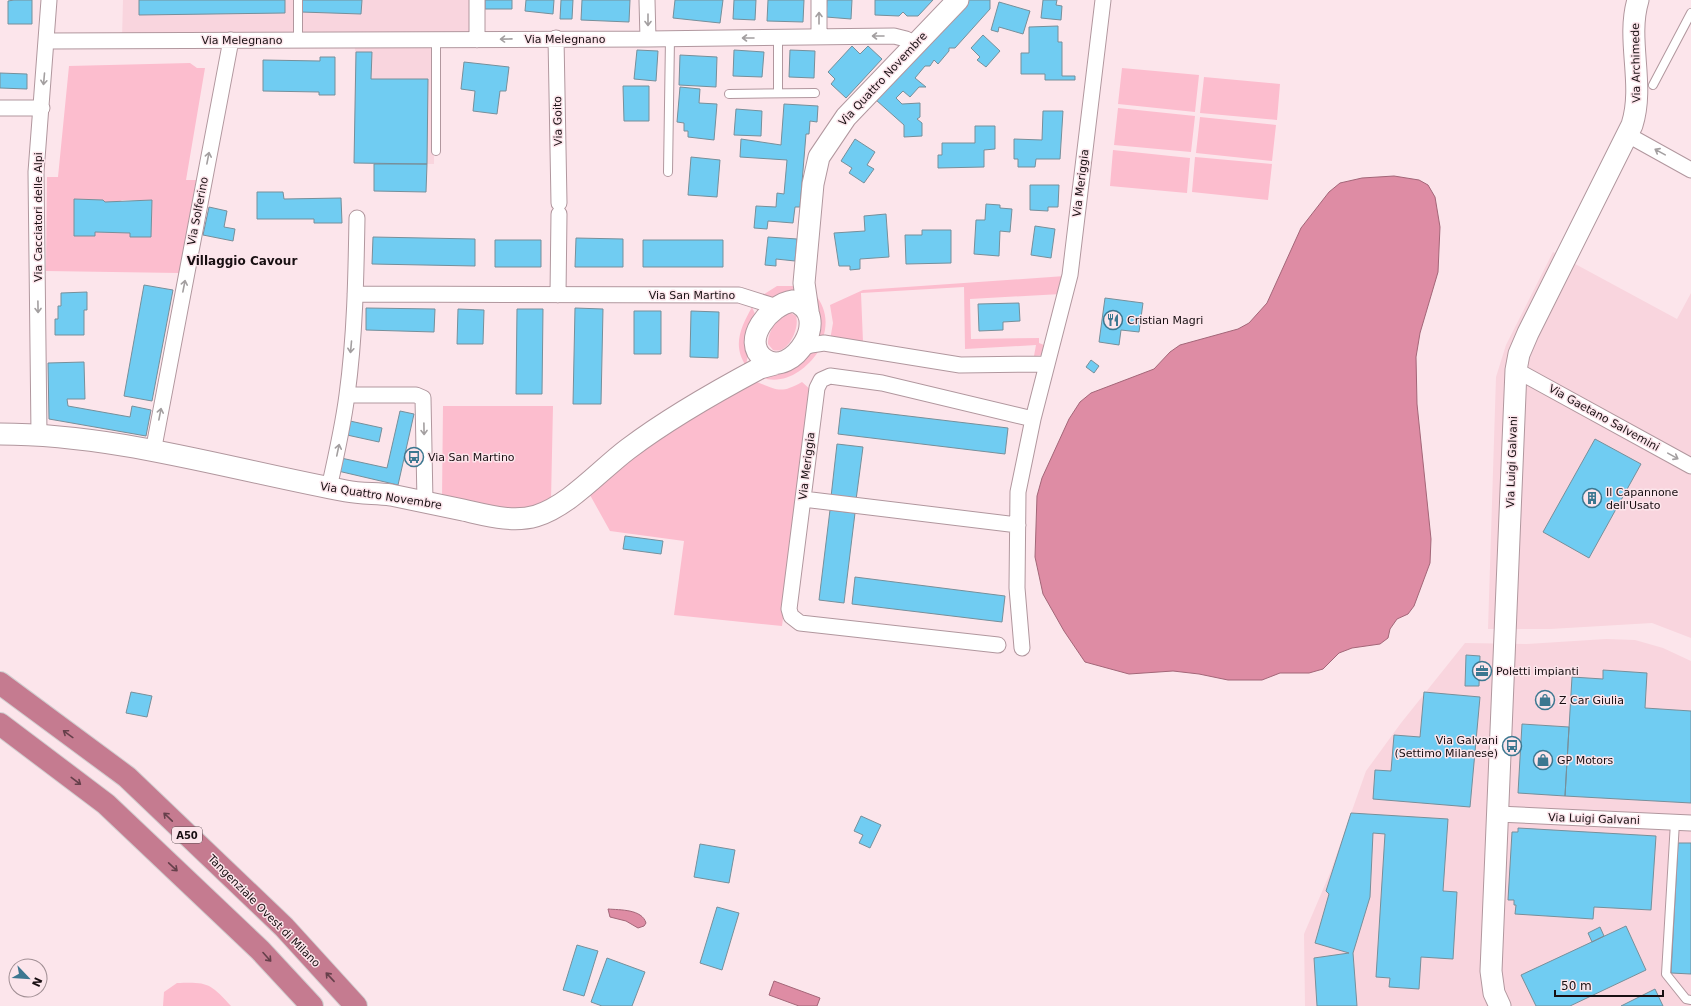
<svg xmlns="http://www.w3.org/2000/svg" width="1691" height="1006" viewBox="0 0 1691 1006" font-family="'DejaVu Sans',sans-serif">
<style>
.built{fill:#f9d5de}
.green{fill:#fcbdce;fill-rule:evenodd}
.water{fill:#de8ca4;stroke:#a36678}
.building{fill:#70ccf2;stroke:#778f9a}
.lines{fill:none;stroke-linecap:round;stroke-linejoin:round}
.lane-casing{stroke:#b1979e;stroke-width:10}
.street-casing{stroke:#b1979e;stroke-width:17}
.secondary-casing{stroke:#b1979e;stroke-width:23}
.highway-casing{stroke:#d1cfd0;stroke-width:24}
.lane{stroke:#fff;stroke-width:8}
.street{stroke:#fff;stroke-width:15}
.secondary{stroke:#fff;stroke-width:21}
.highway{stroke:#c57b90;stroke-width:22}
.oneway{stroke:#a39fa0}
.oneway2{stroke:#66404b}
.labels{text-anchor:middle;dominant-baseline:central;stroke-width:3;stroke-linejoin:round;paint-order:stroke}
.shield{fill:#fce5eb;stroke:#5c4f53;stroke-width:1}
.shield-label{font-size:10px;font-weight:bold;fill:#180f12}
.street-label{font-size:11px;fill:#180f12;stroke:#fce5eb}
.poi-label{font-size:11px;fill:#180f12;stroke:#fce5eb;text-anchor:start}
.neighbourhood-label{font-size:12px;font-weight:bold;fill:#180f12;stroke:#fce5eb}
</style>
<rect width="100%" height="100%" fill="#fce5eb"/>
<path class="built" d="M123,0H473L472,37H435L434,164L354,163L355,45L122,39Z
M1553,252L1677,319L1691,293V638L1652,623L1550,629H1488L1496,377L1506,345Z
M1606,639L1635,640L1663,648L1691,661V1006H1305L1304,934L1330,873L1366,771L1401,723L1465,643L1527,644Z"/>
<path class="green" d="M190,63L197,68H205L186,180H196L179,273L46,271L47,177H58L69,66ZM74,199L103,200L105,202H119L122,200H152L151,237H130V233L95,232V236H74Z
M1122,68L1199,75L1195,112L1118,104Z
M1204,77L1280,84L1277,120L1200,113Z
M1118,108L1195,116L1191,152L1114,145Z
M1200,117L1276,125L1272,161L1196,153Z
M1113,150L1190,158L1187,193L1110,186Z
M1195,157L1272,164L1268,200L1192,192Z
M1065,276L1061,294L970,299L971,339L1039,338V343L1049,347L1045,355L1034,356L1036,345L965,349L964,287L861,293L863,342H840L830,340L833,323L830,305L863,290Z
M777,286H798C789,298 774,298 761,296Z
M815,294C826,308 828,322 823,338L817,332Z
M752,307L755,314L746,366C732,345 741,327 752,307Z
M791,313L796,316C800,328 788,355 773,350L768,344C768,330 778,317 791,313Z
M814,351L818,352C805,371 783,386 760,377Z
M754,381C777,389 779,395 802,382L812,391L782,626L674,615L684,541L610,531L590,495L631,460L687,421Z
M443,406H553L551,500C516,517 478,504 442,498Z
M177,983C208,982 210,983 231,1006H163L164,992Z"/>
<path class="water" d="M1394,176L1419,180L1428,185L1435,197L1440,227L1438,272L1420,333L1416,357L1417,404L1431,539L1430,563L1414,606L1408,614L1397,619L1390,629L1388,638L1380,644L1352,648L1339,653L1323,669L1309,673H1280L1262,680H1228L1199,674L1173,671L1129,674L1085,662L1064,631L1043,594L1035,557L1037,496L1042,478L1069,419L1080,402L1091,393L1154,369L1170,352L1180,345L1238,329L1249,323L1267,303L1301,228L1329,192L1340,183L1362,178Z
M608,909C620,910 642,909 646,923L644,926L638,928L626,921L610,917Z
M774,981L820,998L817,1006H799L769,995Z"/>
<path class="building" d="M14,0H32V24H8V1Z
M139,0H285V13L139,15Z
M301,0H362L361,14L301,12Z
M485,0H512V9H485Z
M526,0H554L553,14L525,11Z
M561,0H573L572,19H560Z
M582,0H630L629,22L581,20Z
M675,0H723L720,23L673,18Z
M734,0H756L755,20L733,19Z
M768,0H804L803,22L767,21Z
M827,0H852L851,19L826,17Z
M875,0H933L918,16H907L903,12L899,16L875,15Z
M962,0H990V9L955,48H949V51L938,64L934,60L930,66H925L915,78L926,87H919L910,97L903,91L896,98L902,104L920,103V117L917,119L922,123V136L904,137V125L876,100Z
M1043,0H1057L1056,5L1062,6L1061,20L1041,18Z
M999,2L1030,11L1023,34L999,27L998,32L991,30Z
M1058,26V42H1062V76H1075V80H1045V74H1021V53H1029V27Z
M983,35L1000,51L986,67L977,60L980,57L971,48Z
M852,46L860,54L868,46L882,59L846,98L831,84L835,79L828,72Z
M637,50L658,51L656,81L634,79Z
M734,50L764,52L762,77L733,76Z
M790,50L815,51L814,78L789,77Z
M356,52H372L371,79H428L427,164L354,163Z
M680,55L717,57L716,87L679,85Z
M320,57H335V95H319V92L263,91V60L320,61Z
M464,62L509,67L506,91H500L497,114L473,111L475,91L461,89Z
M0,73L27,74V89L0,88Z
M623,86H649V121H624Z
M680,87L700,89L699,103L717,104L714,140L688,137V131H684V123L677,122Z
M784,104L818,106L817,122L810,121L809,134H806L800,207H795L793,223L768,221L767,229L754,228L756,206L776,207L777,193L784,194L787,160L740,157L741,139L781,145Z
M736,109L762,111L761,136L734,135Z
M1043,111H1063L1060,159H1036L1035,167H1018V159H1014V139L1042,140Z
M975,126H995V149L984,150V167L938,168V155H942V143H975Z
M855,139L875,152L867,165L874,169L864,183L849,173L852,168L841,161Z
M691,157L720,160L717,197L688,195Z
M374,164H427L426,192L374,191Z
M1030,185H1059L1058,207H1048V211L1030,210Z
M257,192H283L284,199L341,198L342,223H314V219H257Z
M74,199L103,200L105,202L152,200L151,237H130V233L95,232V236H74Z
M986,204L1000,205V208L1012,209L1010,232L1000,231L999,256L974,254L976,220H985Z
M209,207L227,211L224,227L235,229L233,241L203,235Z
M886,214L889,257L860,259V269L850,270V266H839L834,233L865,231L864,216Z
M1035,226L1055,229L1051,258L1031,255Z
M922,230H951V263L906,264L905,235H922Z
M373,237L475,239V266L372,264Z
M768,237L797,239L795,261L776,259V266L765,265Z
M576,238L623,239V267H575Z
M495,240H541V267H495Z
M643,240H723V267H643Z
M144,285L173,290L152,401L124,396Z
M87,292V310H84V335H55V319H58V306H61V293Z
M1105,298L1143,303L1139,332L1121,330L1119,345L1099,342Z
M1019,303L1020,321L1003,322V330L979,331L978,304Z
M366,308L435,309L434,332L366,330Z
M575,308L603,309L601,404H573Z
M458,309L484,310L483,344H457Z
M517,309H543L542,394H516Z
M634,311H661V354H634Z
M691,311L719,312L718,358L690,357Z
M1091,360L1099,366L1094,373L1086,367Z
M84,362L85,399H67L68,406L130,417L132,406L151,410L146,436L49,419L48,363Z
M841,408L1008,428L1005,454L838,434Z
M400,411L414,414L398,485L338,471L341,458L387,468Z
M350,421L382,428L379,442L347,435Z
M1595,439L1641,464L1589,558L1543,532Z
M837,444L863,447L856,500L831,497Z
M830,510L855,513L844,603L819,600Z
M625,536L663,541L661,554L623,549Z
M855,577L1005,596L1002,622L852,604Z
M1466,655L1480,656L1479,686H1465Z
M1603,670L1647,673L1645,708L1691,711V803L1565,796L1572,677L1603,679Z
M131,692L152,696L147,717L126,713Z
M1424,692L1480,697L1470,807L1373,799L1375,770L1391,771L1394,735L1420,737Z
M1522,724L1569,727L1565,796L1518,793Z
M1351,813L1448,819L1443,891L1457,892L1453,959L1421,957L1419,989L1389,987L1390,978L1376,977L1385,834L1373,833L1370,897L1353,953L1357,1006H1317L1314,958L1349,953L1315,943L1329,894L1326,891Z
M861,816L881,825L870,848L859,843L863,835L854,831Z
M1518,828L1656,836L1651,910L1594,907L1593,919L1515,914L1516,905H1514V900H1508L1512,832H1518Z
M1678,843H1691V974L1671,973Z
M700,844L735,850L729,883L694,877Z
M717,907L739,913L722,970L700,963Z
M1626,926L1646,970L1570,1006H1536L1521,975Z
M1600,927L1604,936L1592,942L1588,933Z
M577,945L598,951L584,996L563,990Z
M607,958L645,972L632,1006H602L591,1002Z
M1655,989L1663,1006H1621Z"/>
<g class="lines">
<g class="lane-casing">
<path id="lane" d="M298,40V0
M1653,85L1691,13
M778,93V38
M729,94L815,93
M436,151V40
M668,172L670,38
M1675,822L1666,974L1686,999L1691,1000"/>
</g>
<g class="street-casing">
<path id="street" d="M477,0V40
M647,0L648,39
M819,0V37
M556,38L559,203
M47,41L648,39L894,36L906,39L916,44
M0,108H42
M1628,135L1691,170
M355,294L739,295L777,307
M558,295L559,214
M800,349L811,345L824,343L960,365L1047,364
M1516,370L1691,466
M347,395H416L423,398L425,502
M39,434L36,172L49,0
M153,452L231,40
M329,488C336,457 343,426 347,395C355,336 356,277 357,218
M803,499L1018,525
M998,645L800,623L791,616L789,609L817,388L821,380L830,376L882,383L1033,419L1070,275L1103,0
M1022,648L1017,588L1018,492L1033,419
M1497,814L1691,823"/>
</g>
<g class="secondary-casing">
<path id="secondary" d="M793,301C834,314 792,380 764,359C740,341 770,304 793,301Z
M808,311L804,283L813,184L819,157L846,117L958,0
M0,434C117,434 232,470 346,491C361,494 376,493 391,495C415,500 439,505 463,510C486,515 512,523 536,516C569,506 600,470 628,449C669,418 715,392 760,368L775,364
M1500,1006L1494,993L1491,971L1516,370L1519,354L1528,333L1632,125C1645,84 1626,40 1638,0"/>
</g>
<g class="highway-casing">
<path id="highway" d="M0,683L127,777L284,927L356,1006
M0,724L106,804L260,950L312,1006"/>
</g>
<use href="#lane" class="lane"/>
<use href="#street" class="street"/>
<use href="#secondary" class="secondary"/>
<use href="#highway" class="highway"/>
</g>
<defs><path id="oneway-shaft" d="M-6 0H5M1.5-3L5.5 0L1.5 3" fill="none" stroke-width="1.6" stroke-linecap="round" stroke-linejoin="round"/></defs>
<g class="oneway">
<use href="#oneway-shaft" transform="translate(819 18) rotate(-90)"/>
<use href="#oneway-shaft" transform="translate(648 20) rotate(90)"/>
<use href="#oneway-shaft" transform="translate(878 36) rotate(180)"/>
<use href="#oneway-shaft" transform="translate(748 38) rotate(180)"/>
<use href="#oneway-shaft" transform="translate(506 39) rotate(179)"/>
<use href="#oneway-shaft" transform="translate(44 79) rotate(95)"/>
<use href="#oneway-shaft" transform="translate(1660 152) rotate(-151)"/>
<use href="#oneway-shaft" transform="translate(208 158) rotate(-79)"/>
<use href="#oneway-shaft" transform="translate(184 286) rotate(-79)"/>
<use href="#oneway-shaft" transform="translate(38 307) rotate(89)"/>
<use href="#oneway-shaft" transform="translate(351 347) rotate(95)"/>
<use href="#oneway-shaft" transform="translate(160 414) rotate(-79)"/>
<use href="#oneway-shaft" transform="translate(424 429) rotate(89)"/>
<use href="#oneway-shaft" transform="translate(338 450) rotate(-78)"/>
<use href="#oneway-shaft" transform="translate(1673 456) rotate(29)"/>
</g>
<g class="oneway2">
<use href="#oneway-shaft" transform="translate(68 734) rotate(-144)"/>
<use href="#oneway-shaft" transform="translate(76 781) rotate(37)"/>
<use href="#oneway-shaft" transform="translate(168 817) rotate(-136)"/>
<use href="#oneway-shaft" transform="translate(173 867) rotate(43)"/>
<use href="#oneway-shaft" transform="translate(267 957) rotate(48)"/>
<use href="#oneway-shaft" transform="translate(330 977) rotate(-133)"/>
</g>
<defs>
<g id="restaurant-ring" transform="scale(1)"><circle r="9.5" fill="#fce5eb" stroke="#3c7790" stroke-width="1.5"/><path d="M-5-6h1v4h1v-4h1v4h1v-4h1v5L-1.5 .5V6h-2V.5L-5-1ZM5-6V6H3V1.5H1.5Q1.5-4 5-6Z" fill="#3c7790"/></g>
<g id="bus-ring" transform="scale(1)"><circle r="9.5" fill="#fce5eb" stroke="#3c7790" stroke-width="1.5"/><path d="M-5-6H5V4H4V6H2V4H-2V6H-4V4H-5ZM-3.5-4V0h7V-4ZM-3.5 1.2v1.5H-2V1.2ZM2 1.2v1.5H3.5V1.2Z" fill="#3c7790"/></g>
<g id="building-ring" transform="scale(1)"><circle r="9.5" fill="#fce5eb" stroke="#3c7790" stroke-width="1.5"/><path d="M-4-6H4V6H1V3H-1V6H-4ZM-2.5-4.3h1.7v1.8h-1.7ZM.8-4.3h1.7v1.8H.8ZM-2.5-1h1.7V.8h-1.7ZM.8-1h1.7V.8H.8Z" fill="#3c7790"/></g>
<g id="office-ring" transform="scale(1)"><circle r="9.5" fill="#fce5eb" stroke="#3c7790" stroke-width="1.5"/><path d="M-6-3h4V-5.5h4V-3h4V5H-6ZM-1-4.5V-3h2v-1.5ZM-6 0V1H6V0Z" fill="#3c7790"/></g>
<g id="shop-ring" transform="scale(1)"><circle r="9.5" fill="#fce5eb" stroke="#3c7790" stroke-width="1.5"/><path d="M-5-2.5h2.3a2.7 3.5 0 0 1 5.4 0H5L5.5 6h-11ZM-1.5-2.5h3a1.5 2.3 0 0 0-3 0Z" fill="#3c7790"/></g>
</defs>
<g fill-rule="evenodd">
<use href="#restaurant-ring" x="1113" y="320"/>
<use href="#bus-ring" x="414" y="457"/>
<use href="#building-ring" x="1592" y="498"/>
<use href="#office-ring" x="1482" y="671"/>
<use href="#shop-ring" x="1545" y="700"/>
<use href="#bus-ring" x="1512" y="746"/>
<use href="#shop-ring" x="1543" y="760"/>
</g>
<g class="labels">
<rect class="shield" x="172" y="827" width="30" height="16" rx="3"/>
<g class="shield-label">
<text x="187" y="835">A50</text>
</g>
<g class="street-label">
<text x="565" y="39">Via Melegnano</text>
<text x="242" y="40">Via Melegnano</text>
<text transform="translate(1636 63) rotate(-91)">Via Archimede</text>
<text transform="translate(883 79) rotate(-47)">Via Quattro Novembre</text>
<text transform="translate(558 121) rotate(-91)">Via Goito</text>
<text transform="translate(1081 183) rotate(-83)">Via Meriggia</text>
<text transform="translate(198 211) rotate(-79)">Via Solferino</text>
<text transform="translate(38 217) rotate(-90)">Via Cacciatori delle Alpi</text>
<text x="692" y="295">Via San Martino</text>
<text transform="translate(1604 418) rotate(29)">Via Gaetano Salvemini</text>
<text transform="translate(1512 462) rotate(-88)">Via Luigi Galvani</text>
<text transform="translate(807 466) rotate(-83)">Via Meriggia</text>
<text transform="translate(381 496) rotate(9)">Via Quattro Novembre</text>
<text transform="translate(1594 819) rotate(2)">Via Luigi Galvani</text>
<text transform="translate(264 911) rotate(45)">Tangenziale Ovest di Milano</text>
</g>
<g class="poi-label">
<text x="1127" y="320">Cristian Magri</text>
<text x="428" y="457">Via San Martino</text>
<text x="1606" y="492">Il Capannone<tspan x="1606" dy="13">dell'Usato</tspan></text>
<text x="1496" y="671">Poletti impianti</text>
<text x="1559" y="700">Z Car Giulia</text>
<text x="1498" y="740" text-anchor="end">Via Galvani<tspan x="1498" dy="13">(Settimo Milanese)</tspan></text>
<text x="1557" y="760">GP Motors</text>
</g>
<g class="neighbourhood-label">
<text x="242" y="261">Villaggio Cavour</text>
</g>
</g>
<g transform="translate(28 978) rotate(115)"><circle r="19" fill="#fce5eb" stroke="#a18f94"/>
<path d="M0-3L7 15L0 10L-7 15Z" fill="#3c7790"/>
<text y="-6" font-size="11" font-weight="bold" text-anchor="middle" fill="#180f12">N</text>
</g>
<path d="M1555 990v6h108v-6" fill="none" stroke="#180f12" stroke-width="2"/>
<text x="1561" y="990" font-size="12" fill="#180f12" stroke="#fce5eb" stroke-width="3" paint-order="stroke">50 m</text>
</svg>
